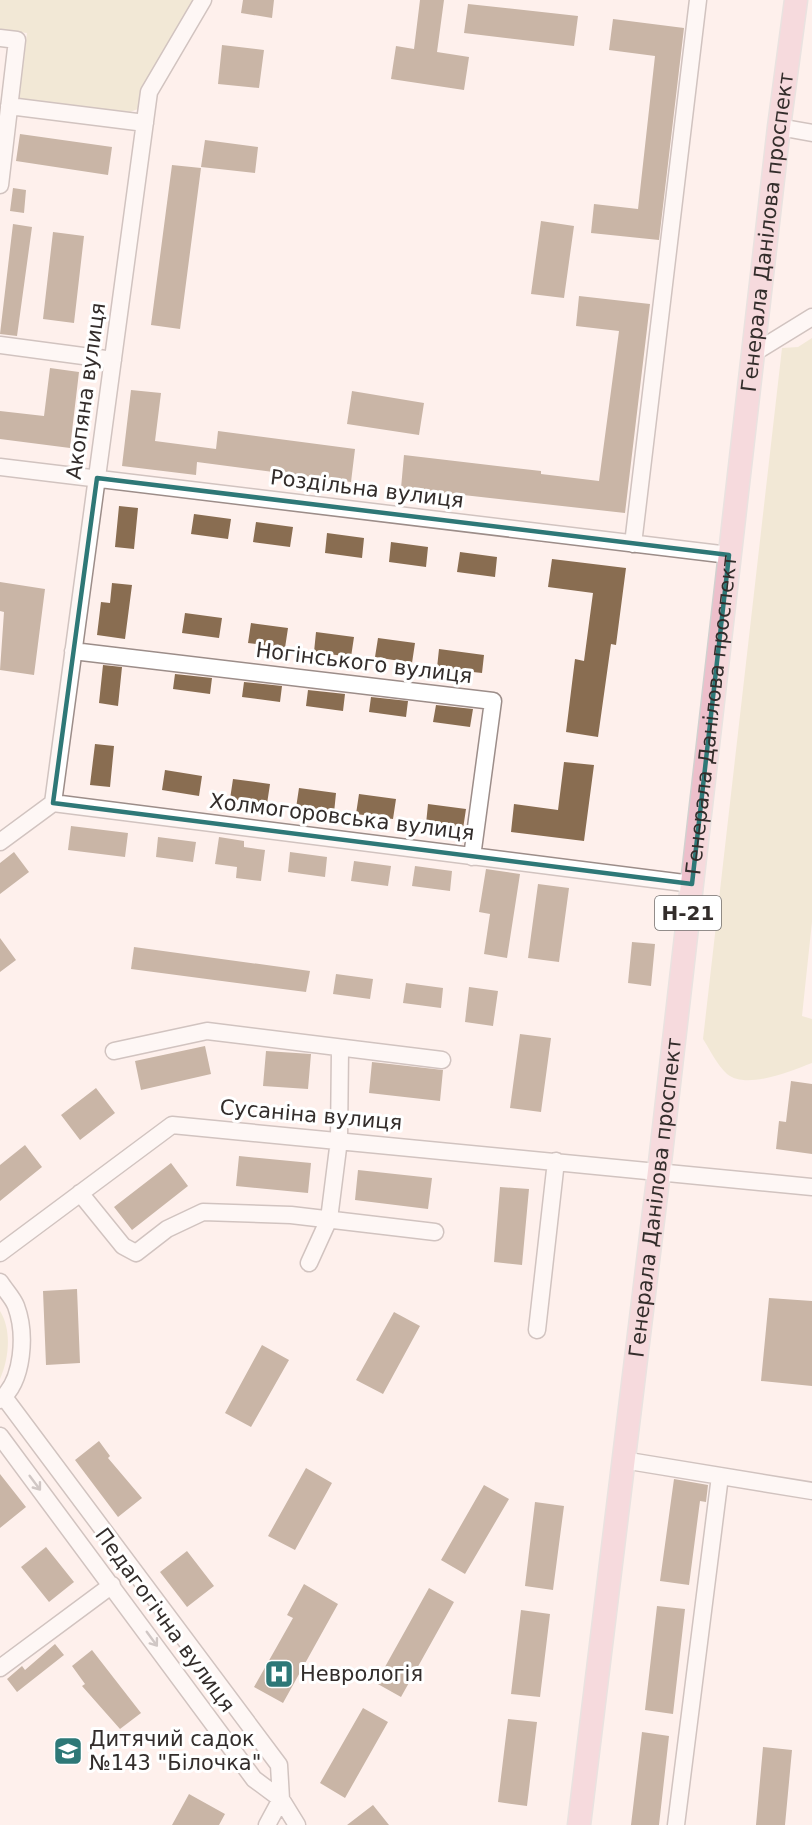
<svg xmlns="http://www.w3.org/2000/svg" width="812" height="1825" viewBox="0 0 812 1825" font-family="'DejaVu Sans',sans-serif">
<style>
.green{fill:#e5debb}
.building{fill:#896d51}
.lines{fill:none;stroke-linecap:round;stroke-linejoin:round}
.minor-casing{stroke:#9c8d89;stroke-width:19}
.major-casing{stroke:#d2d1d0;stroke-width:25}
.minor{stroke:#fff;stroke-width:16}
.major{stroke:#edbfcb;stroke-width:22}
.oneway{stroke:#999695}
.marked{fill:none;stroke:#2e7877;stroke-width:4.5;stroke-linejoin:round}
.labels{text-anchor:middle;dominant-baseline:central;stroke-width:6;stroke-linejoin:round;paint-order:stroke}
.shield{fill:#fff;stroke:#706c6b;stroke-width:1.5}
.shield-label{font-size:20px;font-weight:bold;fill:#332d2b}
.street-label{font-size:21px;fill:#332d2b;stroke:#fff}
.poi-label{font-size:21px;fill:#332d2b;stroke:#fff;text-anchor:start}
</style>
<rect width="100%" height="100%" fill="#fef0ec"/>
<path class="green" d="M0,0H205L149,105L130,112L19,99L27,33L0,30Z
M812,338V922L802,1016L812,1019V1063C791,1071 746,1090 727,1074C717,1065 710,1050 703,1039L782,348L798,347Z
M0,1311C12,1330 9,1359 0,1379Z"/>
<path class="building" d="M243,0H274L272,18L241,13Z
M420,0H444L437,52L469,57L464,90L391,79L396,46L414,49Z
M468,4L578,16L574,46L464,33Z
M613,19L684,28L659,240L591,233L594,204L638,209L655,56L609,50Z
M222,45L264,50L259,88L218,84Z
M20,134L112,147L108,175L16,161Z
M205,140L258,147L255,173L201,167Z
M172,165L201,168L180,329L151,325Z
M13,188L26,190L24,213L10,211Z
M541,221L574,226L564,298L531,294Z
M13,224L32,227L17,336L0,334Z
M53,232L84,236L74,323L43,319Z
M579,296L650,304L625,513L401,488L404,455L541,471V474L599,481L619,331L576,326Z
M50,368L79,372L70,448L0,439V411L44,416Z
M131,390L161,393L155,441L216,449L218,431L355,449L351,482L197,462L196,475L122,466Z
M352,391L424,403L419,435L347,424Z
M119,506L138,508L134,549L115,547Z
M194,514L231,519L228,539L191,534Z
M256,522L293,527L290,547L253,542Z
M327,533L364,538L362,558L325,553Z
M391,542L428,547L426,567L389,562Z
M460,552L497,557L495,577L457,572Z
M552,559L626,568L616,645L611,644L598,737L566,732L575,659L584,661L593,593L548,587Z
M0,582L45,589L34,675L0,670L4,612L0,611Z
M112,583L132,585L125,639L97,635L101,602L110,603Z
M185,613L222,618L219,638L182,633Z
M251,623L288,628L285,648L248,643Z
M316,632L354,637L351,657L314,652Z
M378,638L415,643L412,663L375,657Z
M439,649L484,655L482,673L437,668Z
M103,665L122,667L118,706L99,703Z
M175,674L212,678L210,694L173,689Z
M244,682L282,686L280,702L242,697Z
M308,690L345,694L343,711L306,706Z
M371,697L408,701L406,717L369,712Z
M436,705L473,709L470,727L433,722Z
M95,744L114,746L110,787L90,785Z
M564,762L594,765L584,841L511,832L514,804L558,810Z
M165,770L202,776L199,796L162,790Z
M233,779L270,784L267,804L230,799Z
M299,788L336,793L334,813L296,808Z
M359,794L396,799L393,819L356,814Z
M428,804L466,809L463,829L426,824Z
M71,826L128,833L125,857L68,850Z
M158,837L196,842L193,862L156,857Z
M219,837L244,841V847L265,850L261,881L236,878L237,867L215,864Z
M14,852L29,872L0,894V863Z
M290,852L327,857L325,877L288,872Z
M354,861L391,866L388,886L351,881Z
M415,866L452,871L450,891L412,886Z
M486,869L520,874L507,958L484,954L490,914L479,912Z
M538,884L569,888L559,962L528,958Z
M0,938L16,960L0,972Z
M632,942L655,944L651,986L628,983Z
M134,947L310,971L306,992L131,969Z
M336,974L373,979L370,999L333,994Z
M406,983L443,988L441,1008L403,1003Z
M469,987L498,991L493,1026L465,1022Z
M520,1034L551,1038L541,1112L510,1108Z
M205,1046L211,1074L141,1090L135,1061Z
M266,1051L311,1054L308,1089L263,1086Z
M372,1062L443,1070L440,1101L369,1093Z
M791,1081L812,1084V1154L776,1149L779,1121L786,1122Z
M96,1088L115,1113L80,1140L61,1115Z
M25,1145L42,1167L0,1201V1165Z
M239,1156L311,1163L308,1193L236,1186Z
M171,1163L188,1186L132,1230L114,1207Z
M358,1170L432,1178L428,1209L355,1200Z
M500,1187L529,1189L522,1265L494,1262Z
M77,1289L80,1363L46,1365L43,1291Z
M769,1298L812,1301V1386L761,1381Z
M394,1312L420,1326L383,1394L356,1380Z
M262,1345L289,1360L251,1427L225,1413Z
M99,1441L110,1456L108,1458L142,1498L118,1517L75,1460Z
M306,1468L332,1483L295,1550L268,1536Z
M0,1474L26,1507L0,1528Z
M674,1479L708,1485L706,1502L700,1501L689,1585L660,1581Z
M484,1485L509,1499L465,1574L441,1560Z
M535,1502L564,1506L553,1590L525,1586Z
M46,1547L74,1582L49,1602L21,1567Z
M187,1551L214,1586L187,1607L160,1572Z
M304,1584L338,1604L283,1703L254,1687L293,1618L287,1615Z
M429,1588L454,1602L401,1697L376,1683Z
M657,1606L685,1609L673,1714L645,1710Z
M521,1610L550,1614L540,1697L511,1694Z
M55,1644L64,1655L17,1692L7,1679L22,1666L25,1670Z
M92,1650L141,1713L120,1729L82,1686L85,1684L72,1666Z
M363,1708L388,1722L345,1798L320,1783Z
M508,1719L537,1722L527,1806L498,1802Z
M642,1732L669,1736L659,1825H631Z
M763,1747L792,1750L785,1825H756Z
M189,1794L225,1814L219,1825H172Z
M373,1805L389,1825H347Z"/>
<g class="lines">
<g class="minor-casing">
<path id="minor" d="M0,38L17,40L0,185
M9,106L145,123
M779,127L812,133
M0,345L113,360
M752,354L812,317
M0,467L729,555
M633,544L698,0
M73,651L493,701L472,857
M53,803L149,92L203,0
M0,842L53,803L692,884
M114,1051L207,1031L442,1060
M80,1193L123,1246L136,1253L167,1229L203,1212L291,1215L435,1232
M0,1253L172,1125L812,1187
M309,1263L329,1219L339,1140L340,1049
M0,1282C5,1290 13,1298 16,1306C26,1333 24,1381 0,1400
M537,1330L556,1161
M4,1397L279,1765L281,1799L267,1825
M0,1436L254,1779L281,1799L297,1825
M623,1460L812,1491
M0,1668L112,1585
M676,1825L720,1476"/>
</g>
<g class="major-casing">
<g id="major">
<path id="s1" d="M579,1825L659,1171L779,127L796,0"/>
</g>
</g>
<use href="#minor" class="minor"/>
<use href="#major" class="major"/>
</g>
<defs><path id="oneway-shaft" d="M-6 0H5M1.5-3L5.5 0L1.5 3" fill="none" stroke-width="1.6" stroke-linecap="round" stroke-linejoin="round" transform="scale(1.5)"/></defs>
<g class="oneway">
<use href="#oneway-shaft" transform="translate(35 1483) rotate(53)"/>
<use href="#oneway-shaft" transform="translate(152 1639) rotate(54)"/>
</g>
<path d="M0 0H812V1825H0ZM97,478L729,555L692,884L53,803Z" fill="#fef0ec" fill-opacity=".55" fill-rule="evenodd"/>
<path class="marked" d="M97,478L729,555L692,884L53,803Z"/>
<defs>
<g id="hospital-square" transform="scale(1.5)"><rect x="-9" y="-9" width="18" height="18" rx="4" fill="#2e7877" stroke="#fff"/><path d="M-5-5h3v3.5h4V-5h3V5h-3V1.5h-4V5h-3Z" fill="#fff"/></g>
<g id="school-square" transform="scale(1.5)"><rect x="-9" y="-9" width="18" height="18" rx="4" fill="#2e7877" stroke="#fff"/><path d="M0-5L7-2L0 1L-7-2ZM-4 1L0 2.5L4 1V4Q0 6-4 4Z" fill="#fff"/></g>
</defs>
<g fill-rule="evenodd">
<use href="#hospital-square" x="279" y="1674"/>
<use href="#school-square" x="68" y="1751"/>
</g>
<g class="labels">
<rect class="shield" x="655" y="896" width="66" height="34" rx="4.5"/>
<g class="shield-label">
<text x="688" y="913">Н-21</text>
</g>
<g class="street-label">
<text stroke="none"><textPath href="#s1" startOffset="1604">Генерала Данілова проспект</textPath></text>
<text transform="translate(86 391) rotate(-82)">Акопяна вулиця</text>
<text transform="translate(367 489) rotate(7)">Роздільна вулиця</text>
<text transform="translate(364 663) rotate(7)">Ногінського вулиця</text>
<text stroke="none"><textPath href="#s1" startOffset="1118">Генерала Данілова проспект</textPath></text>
<text transform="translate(342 817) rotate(7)">Холмогоровська вулиця</text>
<text transform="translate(311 1115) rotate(5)">Сусаніна вулиця</text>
<text stroke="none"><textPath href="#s1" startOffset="632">Генерала Данілова проспект</textPath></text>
<text transform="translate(165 1620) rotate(54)">Педагогічна вулиця</text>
</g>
<g class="poi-label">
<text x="300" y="1674">Неврологія</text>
<text x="89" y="1739">Дитячий садок<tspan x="89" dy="24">№143 "Білочка"</tspan></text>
</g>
</g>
</svg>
